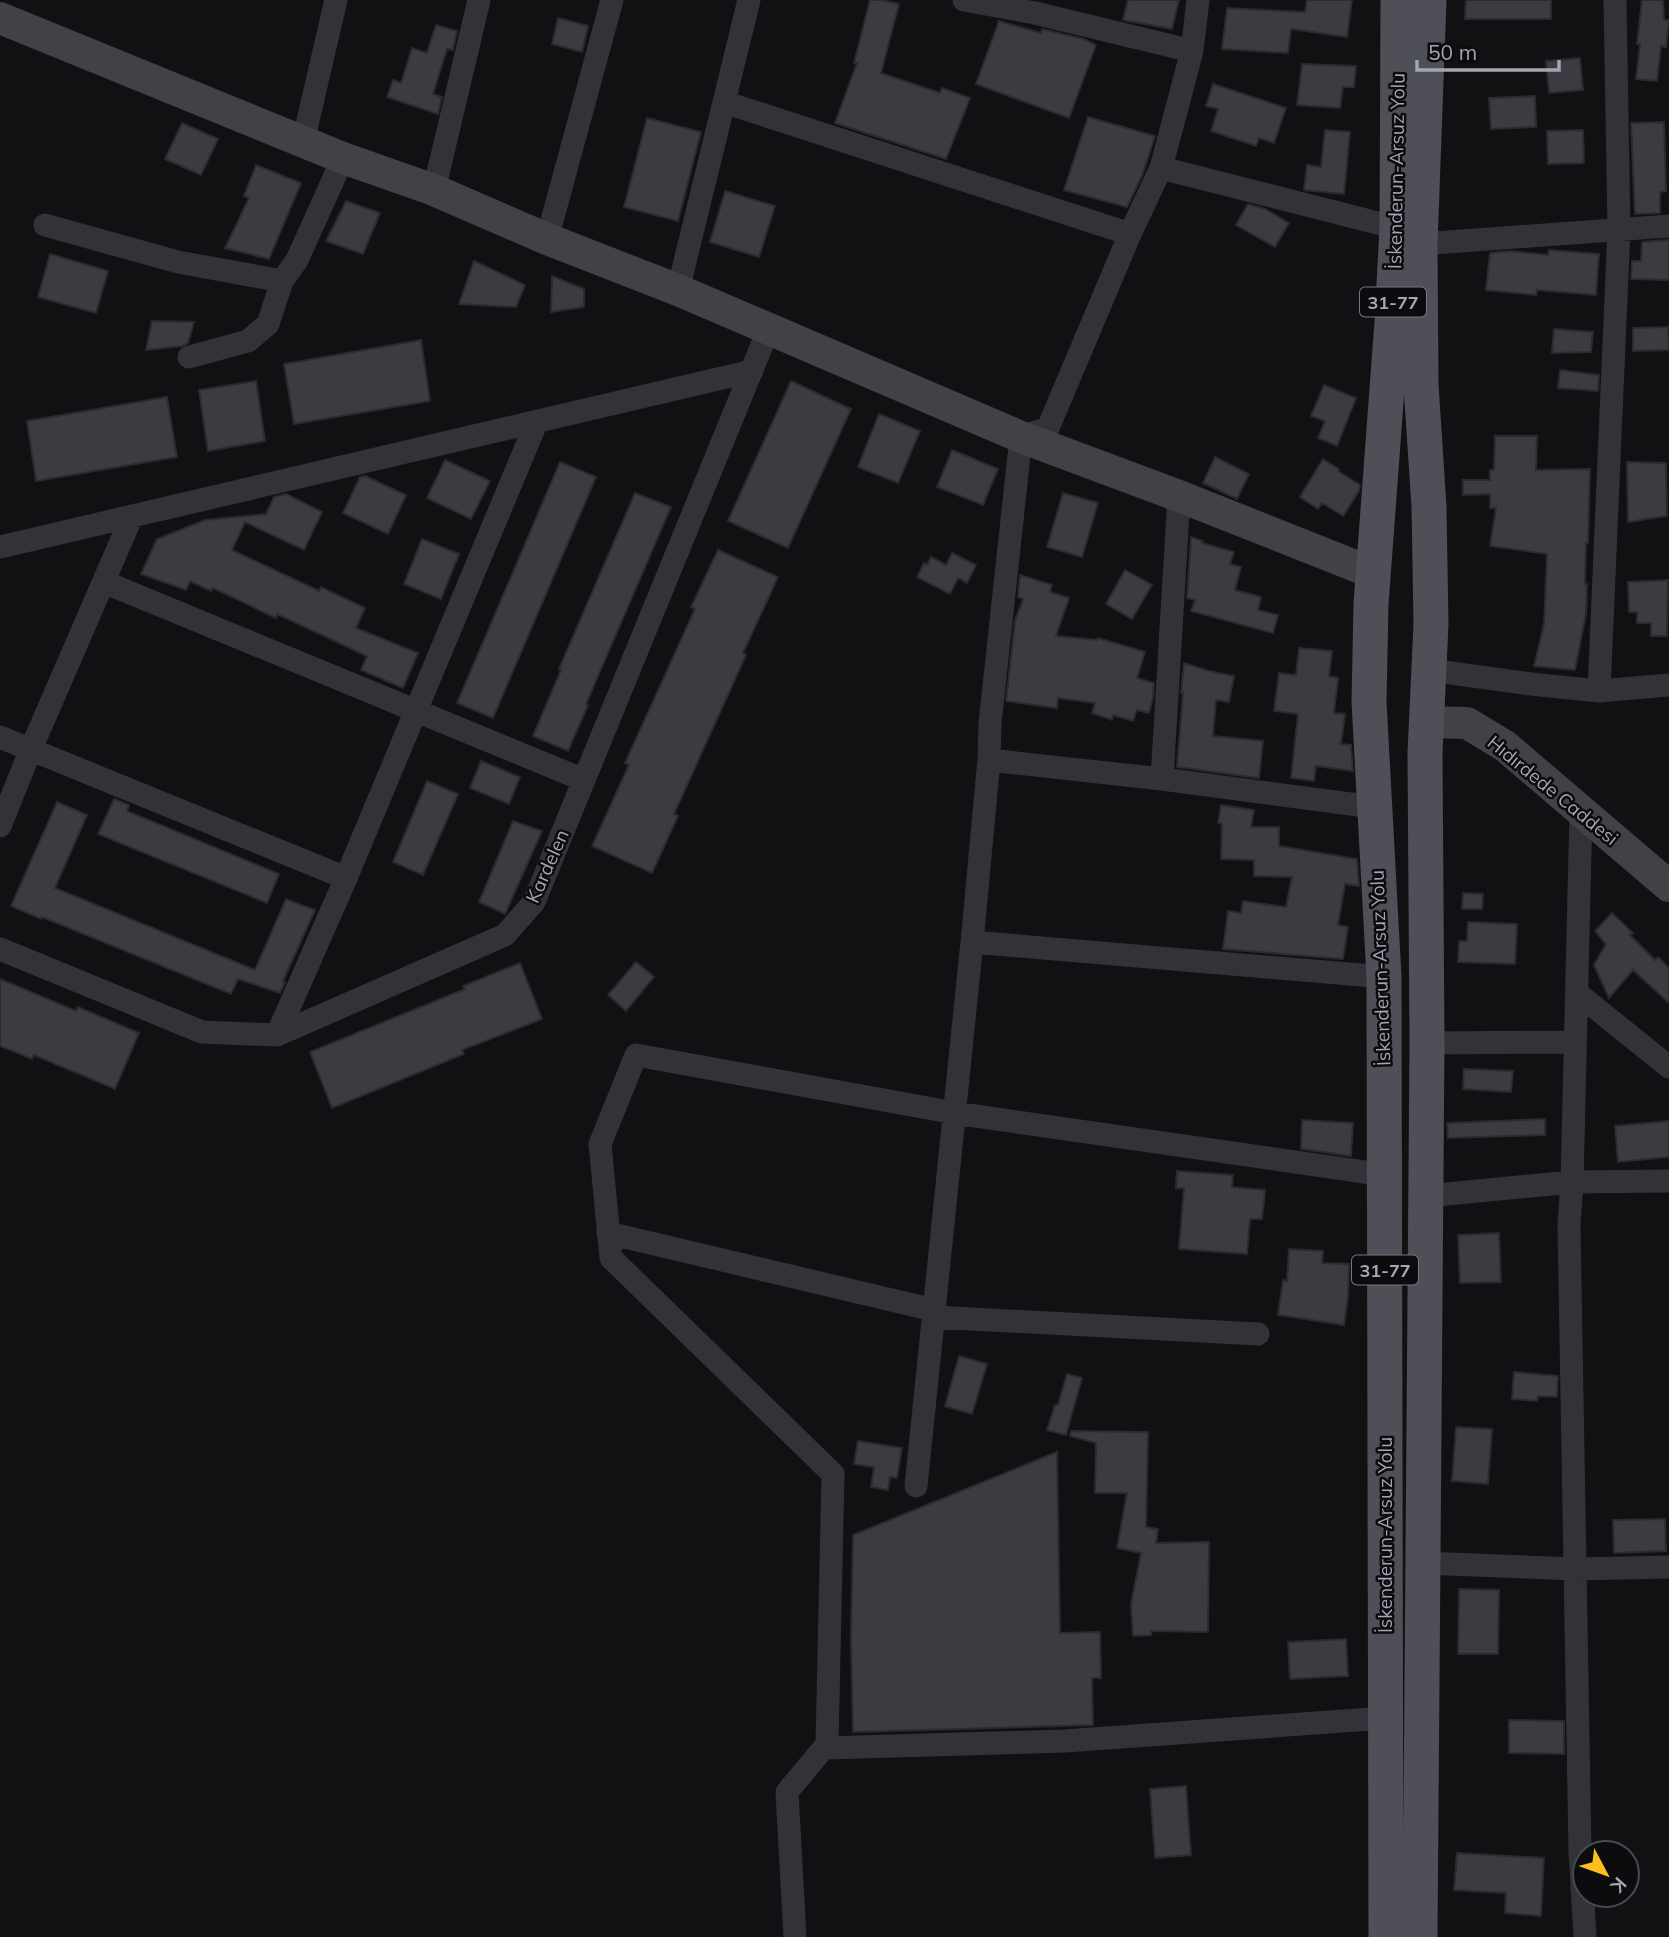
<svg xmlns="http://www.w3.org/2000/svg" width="1669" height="1937" viewBox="0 0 1669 1937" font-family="Mulish,sans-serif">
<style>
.building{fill:#3b3b41;stroke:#2b2b2f;stroke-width:2}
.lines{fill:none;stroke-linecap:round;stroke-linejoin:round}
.street{stroke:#323338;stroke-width:23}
.secondary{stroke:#404248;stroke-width:32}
.primary{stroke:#4e4f57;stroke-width:35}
.labels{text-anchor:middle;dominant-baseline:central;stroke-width:5;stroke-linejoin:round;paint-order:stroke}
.shield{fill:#0c0c0e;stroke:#757883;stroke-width:2}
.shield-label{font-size:18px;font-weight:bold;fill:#a2a6b5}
.street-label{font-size:19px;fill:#a2a6b5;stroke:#0c0c0e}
</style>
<rect width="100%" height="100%" fill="#111113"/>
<path class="building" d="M870,0H881L899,4L881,73L940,93L942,88L970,98L946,159L835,123L857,63H854Z
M1128,0H1179L1172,29L1123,20Z
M1307,0H1352L1347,37L1291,29L1288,53L1222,49L1227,8L1305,12Z
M1466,0H1551V19H1465Z
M1642,0H1663L1664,20H1669L1666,47L1661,46L1657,81L1636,79L1640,44H1637Z
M558,18L588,26L582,52L552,44Z
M999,21L1041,33L1042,29L1084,39L1096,45L1069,118L976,84Z
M436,25L457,31L453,50L447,49L433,94L442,97L438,114L387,97L393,80L401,83L412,48L427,53Z
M1580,58L1583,90L1549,93L1546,61Z
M1302,64L1356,66L1354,87H1343L1340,108L1297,105Z
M1213,84L1286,108L1274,143L1259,138L1256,146L1211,131L1218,109L1206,106Z
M1535,96L1536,127L1491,129L1489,98Z
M1088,117L1155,136L1142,176L1127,207L1064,190Z
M647,118L701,132L678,221L624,207Z
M1664,122L1666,191L1660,192V213L1635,214L1631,123Z
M182,123L218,139L201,175L165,159Z
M1325,130L1350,132L1344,194L1304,190L1307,165L1321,167Z
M1583,130L1584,163L1548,164L1547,131Z
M256,165L301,183L269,259L225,248L249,198L244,196Z
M725,191L775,206L759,257L710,242Z
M346,201L380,213L363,254L326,241Z
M1248,204L1265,209L1289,223L1275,247L1236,225Z
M1669,240V280L1631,279L1632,261H1641L1642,242Z
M1549,250L1599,254L1596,295L1537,290L1536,295L1486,290L1490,253L1511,251L1548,255Z
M50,254L108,271L96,313L38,297Z
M474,261L525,285L516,307L459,304Z
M552,276L584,289V307L551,312Z
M152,321L194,322L188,343L182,346L146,350Z
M1668,327L1669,350L1633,351V328Z
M1554,329L1593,332L1591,352L1552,353Z
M421,340L430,401L294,424L284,364Z
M1560,370L1599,375L1598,391L1558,388Z
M256,381L265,441L208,451L199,390Z
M791,381L851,409L788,548L728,521Z
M1324,385L1356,398L1337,446L1318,438L1325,421L1311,416Z
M167,397L177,457L36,481L27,421Z
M879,414L920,431L898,483L858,467Z
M1495,436H1537L1536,470L1590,469L1588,543H1586L1585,584H1587L1586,614L1575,670L1534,666L1544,624L1547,554L1490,546L1496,508H1490V494L1463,495V480H1490V470H1494Z
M952,450L998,469L983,505L937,487Z
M1215,457L1249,474L1237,499L1203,483Z
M1323,459L1339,469L1338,471L1360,485L1359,491L1343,516L1322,503L1318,509L1300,497Z
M445,460L490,481L471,519L427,498Z
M560,462L596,477L493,718L457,703Z
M1627,462L1666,463L1667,516L1628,522Z
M365,476L406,495L388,534L343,513L360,477Z
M635,493L671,507L586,704L588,705L568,751L533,736L561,670L559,669Z
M1063,493L1098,503L1082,557L1047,547Z
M286,494L322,512L304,550L245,522L232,550L319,591L321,587L365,608L356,628L418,653L403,688L361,670L367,656L277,614L276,618L213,588L211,591L190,581L186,590L141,574L157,539L205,520L266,514L274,497Z
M1191,537L1203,541L1202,543L1234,552L1230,564L1241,567L1235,590L1261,597L1258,610L1278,615L1273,633L1191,611L1195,600L1187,598Z
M422,539L459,554L441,599L404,584Z
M718,550L778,577L743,653L746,655L674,814L678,816L652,873L592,846L629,765L625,763L695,609L691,607Z
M952,553L976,565L967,583L958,578L950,594L917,577L924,563L927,565L931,557L946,565Z
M1125,570L1152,585L1132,619L1106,604Z
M1020,575L1052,585L1050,592L1069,598L1056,636L1097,640L1098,638L1145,652L1137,678L1154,683L1153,698L1149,713L1137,710L1133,721L1113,715L1112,720L1092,713L1095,703L1058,698L1057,708L1006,701L1015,621L1023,599L1018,597Z
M1668,580L1667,636H1651V623H1637V612H1629L1628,582Z
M1299,648L1332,651L1329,676L1338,678L1334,713L1345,714L1341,744L1351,745L1353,771L1316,766L1314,781L1291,778L1298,714L1274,711L1279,673L1296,675Z
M1184,663L1209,671L1234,676L1229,702L1216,700L1213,736L1263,741L1259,778L1177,767L1183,693H1181Z
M481,761L520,777L509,804L470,788Z
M427,781L458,794L423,875L393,862Z
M114,799L129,805L127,811L279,874L267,903L98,834Z
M57,802L87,815L55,888L255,970L286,899L315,910L283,981L285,982L280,993L238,979L231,994L42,917L41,919L11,906Z
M1221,805L1254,810L1251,827H1279V846L1357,859L1359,886L1345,884L1338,925L1348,927L1343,959L1223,949L1228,911L1241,913L1243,901L1286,907L1292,877L1254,876V860L1221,859L1222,824L1218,823Z
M513,821L542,831L505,914L479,902Z
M1463,893L1483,894L1482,909H1462Z
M1612,913L1633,933L1630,935L1655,960L1658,957L1669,968V1003L1633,970L1609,998L1594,965L1606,944L1595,931Z
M1468,922L1517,924L1515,964L1458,962L1459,941H1467Z
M636,962L654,977L626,1011L608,995Z
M520,963L542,1019L462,1050L464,1054L332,1108L310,1052L465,989L463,986Z
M0,979L76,1011L78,1007L139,1033L115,1089L34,1055L32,1059L0,1046Z
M1464,1069L1513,1071L1511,1092L1463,1089Z
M1545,1119V1135L1448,1138L1447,1123Z
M1302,1120L1353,1123L1351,1156L1301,1149Z
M1669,1121V1157L1618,1162L1615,1126Z
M1177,1171L1233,1175L1232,1187L1265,1190L1262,1219H1250L1247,1254L1179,1249L1184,1188H1176Z
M1499,1233L1501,1282L1460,1283L1458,1235Z
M1289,1249L1323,1251L1322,1263L1349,1264L1348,1297L1344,1325L1278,1315L1283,1280L1287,1281Z
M959,1356L987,1364L972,1414L945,1406Z
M1514,1372L1558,1376L1557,1397L1538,1396L1537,1401L1512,1399Z
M1067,1374L1082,1378L1066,1435L1047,1430L1055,1405H1058Z
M1456,1427L1492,1429L1488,1484L1452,1481Z
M1071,1431L1148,1432L1146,1527L1158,1529L1156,1543L1209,1542L1208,1632L1151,1631V1635L1133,1636L1131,1604L1141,1553L1117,1548L1127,1493H1095L1096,1443L1070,1436Z
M858,1441L902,1448L897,1478L890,1477L888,1490L871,1487L874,1467L854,1464Z
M1057,1452L1060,1633L1100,1632L1101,1678H1092L1093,1725L853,1732L851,1638L853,1535Z
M1665,1519L1666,1551L1614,1553L1613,1520Z
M1459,1589L1499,1590L1498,1654H1458Z
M1346,1639L1348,1676L1290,1679L1288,1642Z
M1509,1720L1564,1721V1754L1509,1753Z
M1186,1786L1191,1855L1155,1858L1150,1789Z
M1457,1853L1544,1858L1541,1916L1505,1913L1506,1893L1454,1890Z"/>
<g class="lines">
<path class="street" d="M964,0L1035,13L1192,51
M724,102L1130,234
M303,142L336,0
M1161,168L1397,228
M434,190L479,0
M45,225L178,262L282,281
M547,239L612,0
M1420,244L1669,226
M678,290L749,0
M189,357L248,341L268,324L282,281L297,260L343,158
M0,547L752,371
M104,582L584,780
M1429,670L1531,684L1599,691L1669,685
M1599,691L1619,229L1615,0
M0,737L346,878
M989,760L1162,779L1373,807
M1162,779L1179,496
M1581,811L1572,1182L1569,1225L1580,1852L1585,1937
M0,826L31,749L132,516
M972,942L1384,977
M0,949L202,1032L277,1035L505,935L534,902L769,328
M1577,993L1669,1067
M277,1035L346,878L537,421
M1427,1043L1575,1042
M1426,1196L1572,1182L1669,1181
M608,1233L934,1310
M934,1317L1258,1334
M916,1486L972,942L989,760L990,723L1021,437L1048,428L1130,234L1161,168L1192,51L1198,0
M1423,1563L1574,1569L1669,1567
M827,1744L825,1748L1065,1741L1385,1718
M795,1937L787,1792L827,1744L833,1474L611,1258L600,1144L636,1055L955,1113L1385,1175"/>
<path class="secondary" d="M0,18L343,158L434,190L547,239L678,290L1021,437L1179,496L1373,573
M1426,722L1467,723L1505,746L1669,886"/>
<path class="primary" d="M1386,1937L1384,977L1369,702L1371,604L1392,322L1397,228L1398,0
M1420,1937L1427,1043L1425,753L1431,624L1429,507L1421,385L1420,244L1429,0"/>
</g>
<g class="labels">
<g class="shield">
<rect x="1360" y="287.5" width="66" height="29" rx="5"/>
<rect x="1352" y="1255.5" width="66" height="29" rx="5"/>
</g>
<g class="shield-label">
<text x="1393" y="302">31-77</text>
<text x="1385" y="1270">31-77</text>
</g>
<g class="street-label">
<text transform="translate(1396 171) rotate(-89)">İskenderun-Arsuz Yolu</text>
<text transform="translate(1553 790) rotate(39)">Hıdırdede Caddesi</text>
<text transform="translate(547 866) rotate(-66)">Kardelen</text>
<text transform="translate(1380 968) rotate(-92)">İskenderun-Arsuz Yolu</text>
<text transform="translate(1385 1535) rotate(-90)">İskenderun-Arsuz Yolu</text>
</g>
</g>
<g transform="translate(1606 1874) rotate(131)"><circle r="33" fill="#0c0c0e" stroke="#484a51" stroke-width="2"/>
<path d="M0-5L12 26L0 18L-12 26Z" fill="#febe1e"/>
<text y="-10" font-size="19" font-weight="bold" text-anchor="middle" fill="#a2a6b5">K</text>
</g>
<path d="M1417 60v10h142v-10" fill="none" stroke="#a2a6b5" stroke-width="3.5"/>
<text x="1428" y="60" font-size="21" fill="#a2a6b5" stroke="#0c0c0e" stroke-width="5" paint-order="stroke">50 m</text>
</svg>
